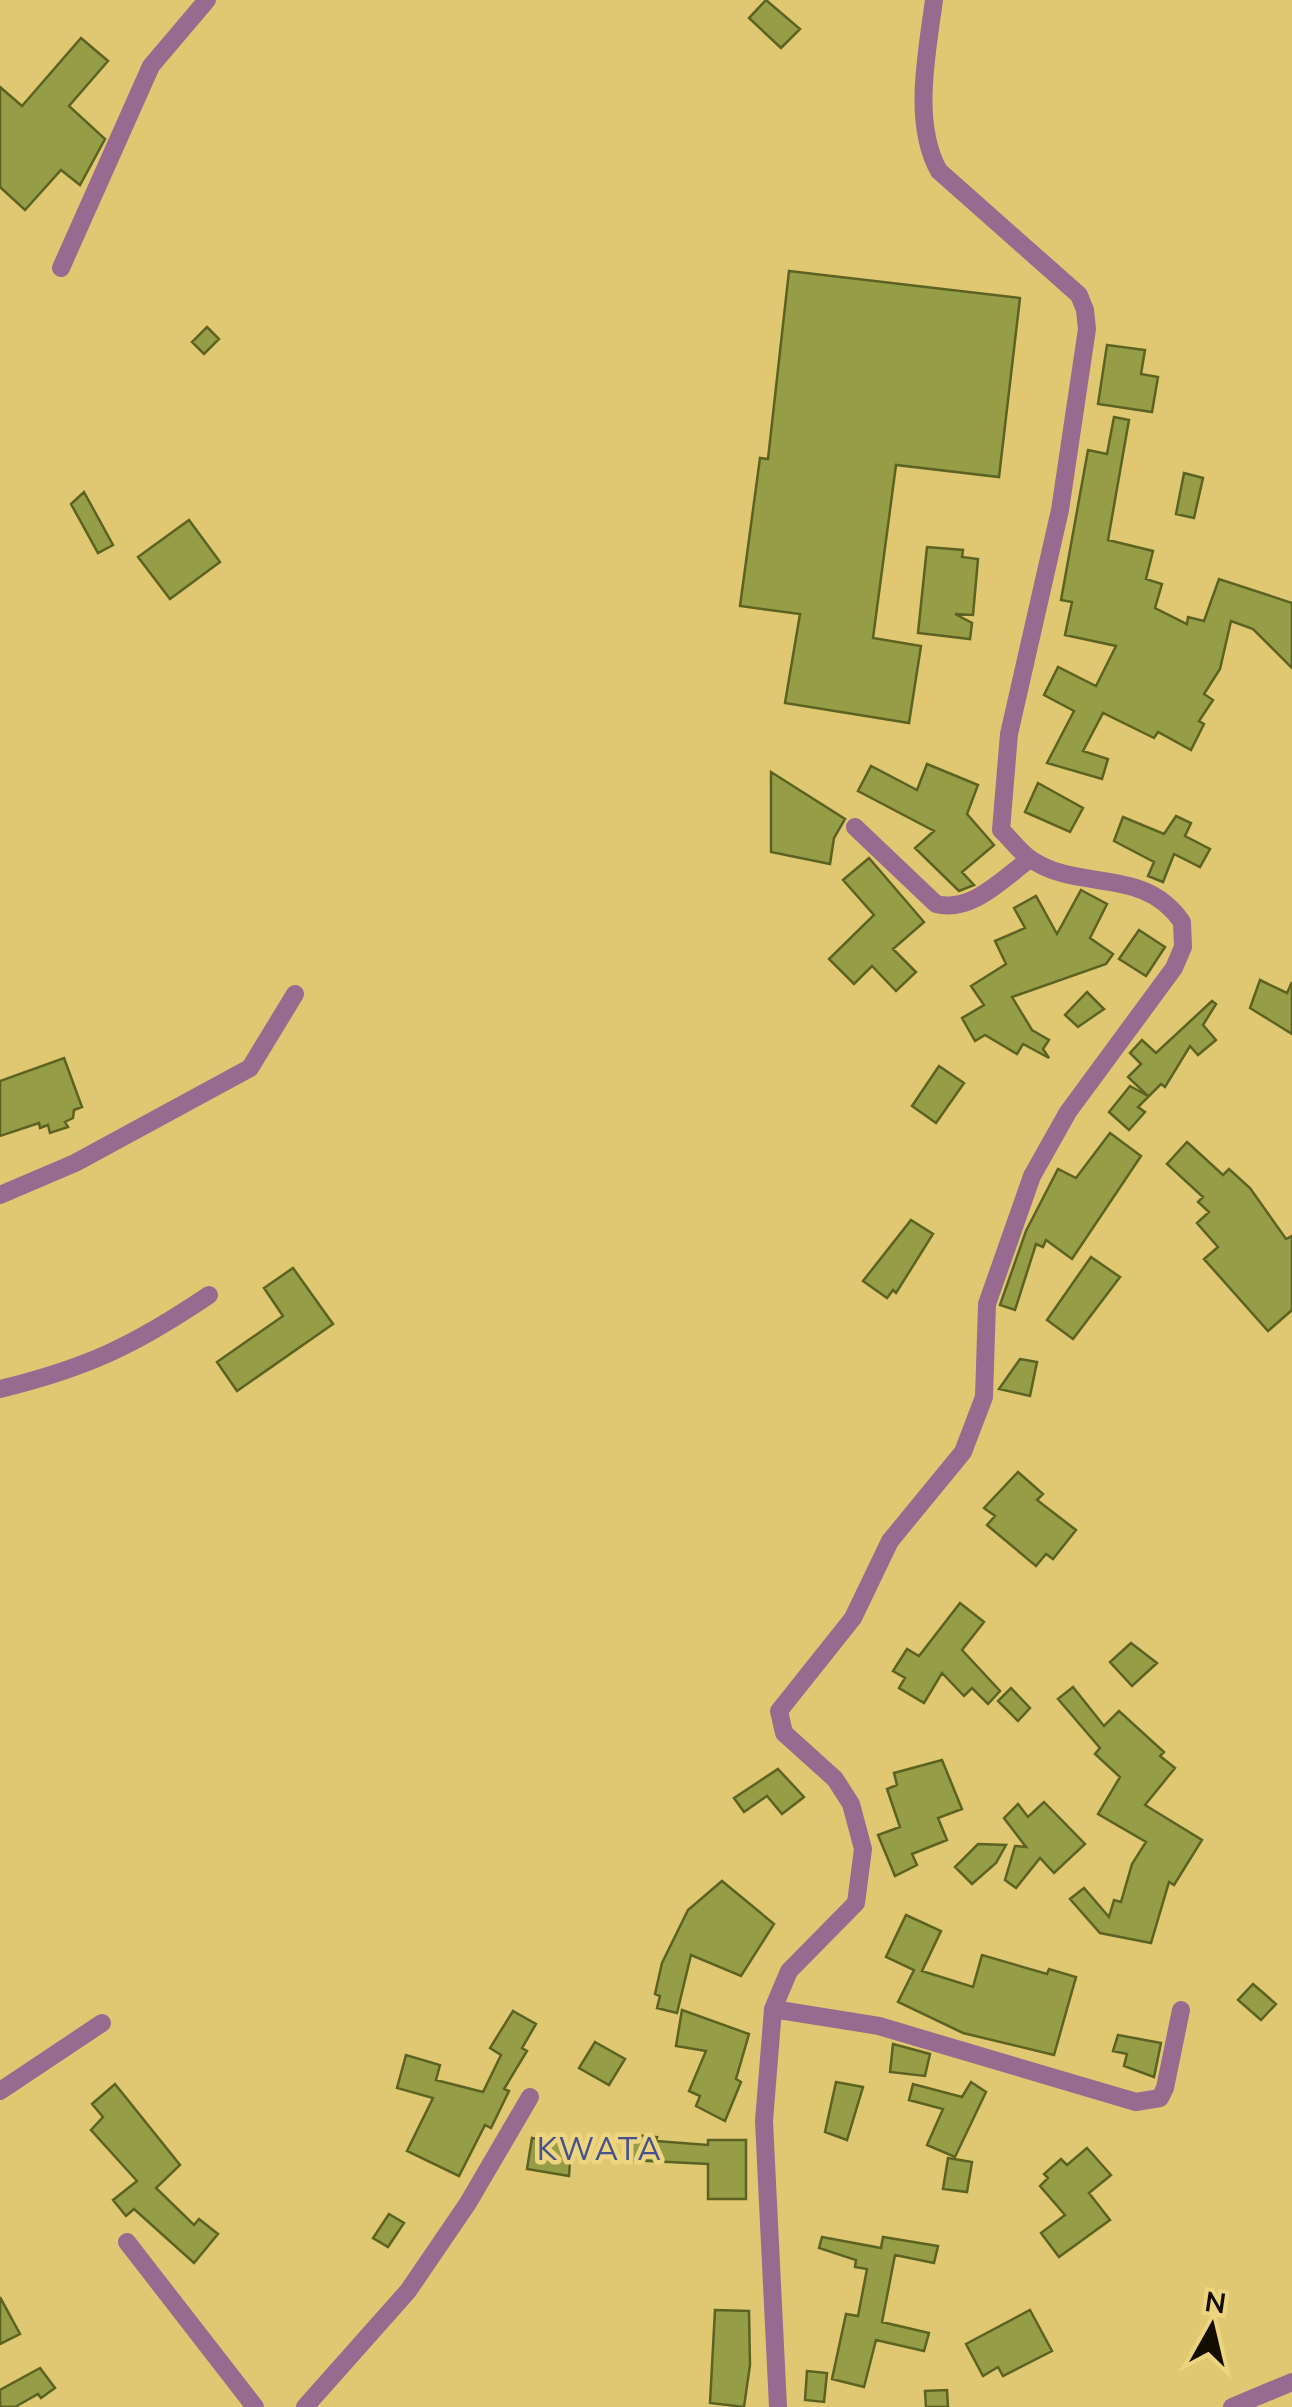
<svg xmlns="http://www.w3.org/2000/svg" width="1292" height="2407" viewBox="0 0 1292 2407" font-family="'Nunito Sans',sans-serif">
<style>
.building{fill:#959e47;stroke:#5c6221;stroke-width:2.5}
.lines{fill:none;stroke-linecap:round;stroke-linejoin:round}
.street{stroke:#986a8f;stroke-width:18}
.labels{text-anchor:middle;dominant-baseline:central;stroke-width:9;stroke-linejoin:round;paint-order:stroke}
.quarter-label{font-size:32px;letter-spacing:2.5px;fill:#46518e;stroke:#edd57f}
</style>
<rect width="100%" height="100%" fill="#e0c872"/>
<path class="building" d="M766,0L800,29L781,48L749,18Z
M81,38L108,61L69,106L105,139L80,185L61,170L25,210L0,187V87L22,106Z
M789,271L1020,298L999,477L896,465L873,638L921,646L909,723L785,703L800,614L740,606L760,458L768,459Z
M207,327L219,339L204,354L192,342Z
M1107,345L1145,350L1141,374L1158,377L1152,412L1098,404Z
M1114,417L1129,420L1108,540L1153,551L1146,579L1162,584L1155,608L1187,624L1188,617L1204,621L1219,579L1292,603V668L1253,629L1231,621L1220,669L1204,694L1213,700L1199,721L1204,724L1191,750L1158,732L1154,738L1103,713L1083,751L1108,759L1102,779L1047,763L1074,711L1044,695L1058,667L1096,686L1116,646L1065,635L1072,602L1061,600L1088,450L1107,454Z
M1184,473L1203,478L1194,518L1176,514Z
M84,492L113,545L98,553L71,504Z
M189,520L220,562L170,599L138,557Z
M927,547L963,550L962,557L978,559L973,615L955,614L972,623L970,639L918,633Z
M927,764L978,785L967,814L994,845L962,872L974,885L959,891L915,848L934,831L858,791L871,766L917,790Z
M771,772L845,819L834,838L830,864L771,852Z
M1038,783L1083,808L1070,832L1025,812Z
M1176,816L1191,823L1185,836L1210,849L1200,867L1174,854L1163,882L1148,876L1154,862L1114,841L1123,817L1164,834Z
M869,858L924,922L893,949L916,972L896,991L872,966L854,984L829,959L874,915L843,880Z
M1081,890L1107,904L1090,938L1113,954L1106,964L1012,997L1032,1030L1049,1040L1043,1049L1049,1058L1023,1044L1017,1054L985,1035L975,1041L962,1018L984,1005L971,986L1006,964L995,941L1025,928L1014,908L1036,896L1057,934Z
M1139,930L1165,947L1146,976L1119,959Z
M1260,980L1287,993L1292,982V1034L1250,1008Z
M1087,992L1104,1009L1078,1027L1065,1015Z
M1212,1001L1216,1004L1203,1025L1216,1040L1198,1055L1190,1046L1165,1087L1161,1084L1138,1107L1145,1112L1129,1130L1109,1112L1130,1086L1148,1096L1128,1077L1141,1064L1130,1053L1142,1040L1156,1053Z
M64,1058L82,1107L74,1110L73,1118L65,1122L68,1127L50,1133L48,1125L40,1128L39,1123L0,1136V1081Z
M939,1066L964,1083L936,1123L912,1106Z
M1110,1133L1141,1156L1072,1259L1046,1240L1043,1247L1036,1244L1015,1310L1000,1305L1026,1231L1058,1169L1076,1178Z
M1187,1142L1223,1175L1229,1169L1250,1188L1286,1239L1292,1236V1310L1268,1331L1204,1259L1218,1247L1197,1223L1209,1212L1198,1202L1203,1197L1167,1164Z
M911,1220L933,1234L896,1293L893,1290L887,1298L863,1281Z
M1091,1257L1120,1277L1073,1339L1047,1320Z
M293,1268L333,1324L237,1391L217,1362L283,1316L264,1288Z
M1020,1359L1037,1362L1030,1396L999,1389Z
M1018,1472L1043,1494L1037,1500L1076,1530L1053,1559L1046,1554L1036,1566L987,1525L995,1516L984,1508Z
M960,1603L984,1622L962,1650L1000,1691L988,1704L972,1688L964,1696L942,1673L924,1703L899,1688L905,1678L893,1671L907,1649L919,1656Z
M1131,1643L1157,1663L1132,1686L1110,1662Z
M1073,1687L1104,1726L1119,1711L1164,1752L1160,1756L1175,1768L1145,1805L1202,1840L1174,1885L1169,1882L1151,1943L1100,1933L1070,1899L1084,1888L1109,1917L1114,1900L1121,1902L1132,1864L1146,1842L1098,1814L1120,1777L1095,1754L1100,1748L1058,1699Z
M1011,1688L1030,1708L1018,1721L998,1701Z
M942,1760L962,1809L938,1818L947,1840L912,1854L917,1865L895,1876L878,1835L900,1827L887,1789L897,1785L894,1773Z
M778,1769L804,1797L782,1814L767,1796L744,1812L734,1798Z
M1044,1802L1085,1844L1054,1873L1040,1858L1016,1888L1005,1880L1015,1846L1026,1847L1004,1818L1018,1804L1028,1817Z
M978,1844L1006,1845L996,1863L972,1884L955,1867Z
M722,1881L774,1924L741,1976L691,1955L677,2013L657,2008L660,1996L655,1994L662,1963L688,1910Z
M906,1915L941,1931L922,1971L973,1987L982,1955L1047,1974L1049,1969L1076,1977L1054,2055L963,2033L898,2002L914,1970L886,1957Z
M1253,1984L1276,2004L1261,2020L1238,2000Z
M682,2010L749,2034L736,2079L741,2082L725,2121L696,2106L700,2096L689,2091L706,2051L676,2046Z
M513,2011L536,2024L522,2048L527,2051L504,2089L509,2091L491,2128L485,2125L459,2176L407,2151L433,2098L397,2088L406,2055L440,2065L436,2080L483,2092L501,2055L490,2048Z
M1118,2035L1161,2043L1154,2077L1124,2066L1127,2054L1113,2051Z
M595,2042L625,2059L609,2085L579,2068Z
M893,2044L930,2054L925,2076L890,2072Z
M836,2082L863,2087L847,2140L825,2132Z
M971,2082L986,2092L955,2157L927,2145L943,2109L909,2100L913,2084L962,2097Z
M115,2084L180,2165L156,2188L194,2225L199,2219L218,2234L194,2263L134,2209L126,2216L113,2200L137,2181L91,2130L103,2117L92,2104Z
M633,2135L657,2137L656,2141L708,2145V2140H746V2199H708V2164L630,2160Z
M532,2138L571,2145L569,2176L527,2169Z
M1087,2148L1111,2175L1089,2193L1110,2220L1059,2257L1041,2233L1065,2215L1040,2186L1048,2178L1044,2174L1061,2159L1067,2165Z
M948,2158L972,2162L967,2192L943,2189Z
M389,2214L404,2223L388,2247L373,2238Z
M822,2237L881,2248L883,2237L938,2246L934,2263L895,2255L882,2322L929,2333L924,2351L876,2340L864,2387L832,2379L846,2314L858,2316L867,2269L855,2267L856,2260L819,2248Z
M0,2297L20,2334L0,2344Z
M715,2310L749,2311L750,2365L744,2407L710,2403Z
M1030,2310L1052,2351L1003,2376L998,2367L983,2376L966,2344Z
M40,2368L55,2388L41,2398L38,2394L15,2407H0V2390Z
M807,2371L827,2373L824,2402L805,2400Z
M947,2390L948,2407H926L925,2391Z"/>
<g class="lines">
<path class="street" d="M61,268L151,66L207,0
M855,827L936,904C972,913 1002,879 1030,859
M0,1195L75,1163L250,1068L295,994
M0,1389C87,1368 135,1345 209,1295
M773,2009L879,2026L1136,2102L1160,2098L1165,2088L1181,2010
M0,2091L102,2023
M127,2242L255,2407
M305,2407L408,2291L468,2203L530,2097
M778,2407L764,2121L773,2009L789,1971L856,1903L863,1849L851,1804L835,1779L784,1733L779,1711L853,1618L890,1541L963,1452L984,1397L987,1304L1032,1176L1068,1112L1174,968L1183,947L1182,922C1143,865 1078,893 1029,858C1018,850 1010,838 1001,830L1009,734L1060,510L1087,329L1085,310L1079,295L939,171C912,123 927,53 934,0
M1232,2407L1292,2382"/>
</g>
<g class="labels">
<g class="quarter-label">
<text x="600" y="2149">KWATA</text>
</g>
</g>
<g transform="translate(1212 2327) rotate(8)" stroke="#edd57f" stroke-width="8" paint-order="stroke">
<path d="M0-8L18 38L0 25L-18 38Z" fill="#130c00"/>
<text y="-15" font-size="28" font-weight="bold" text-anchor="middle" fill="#130c00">N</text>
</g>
</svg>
